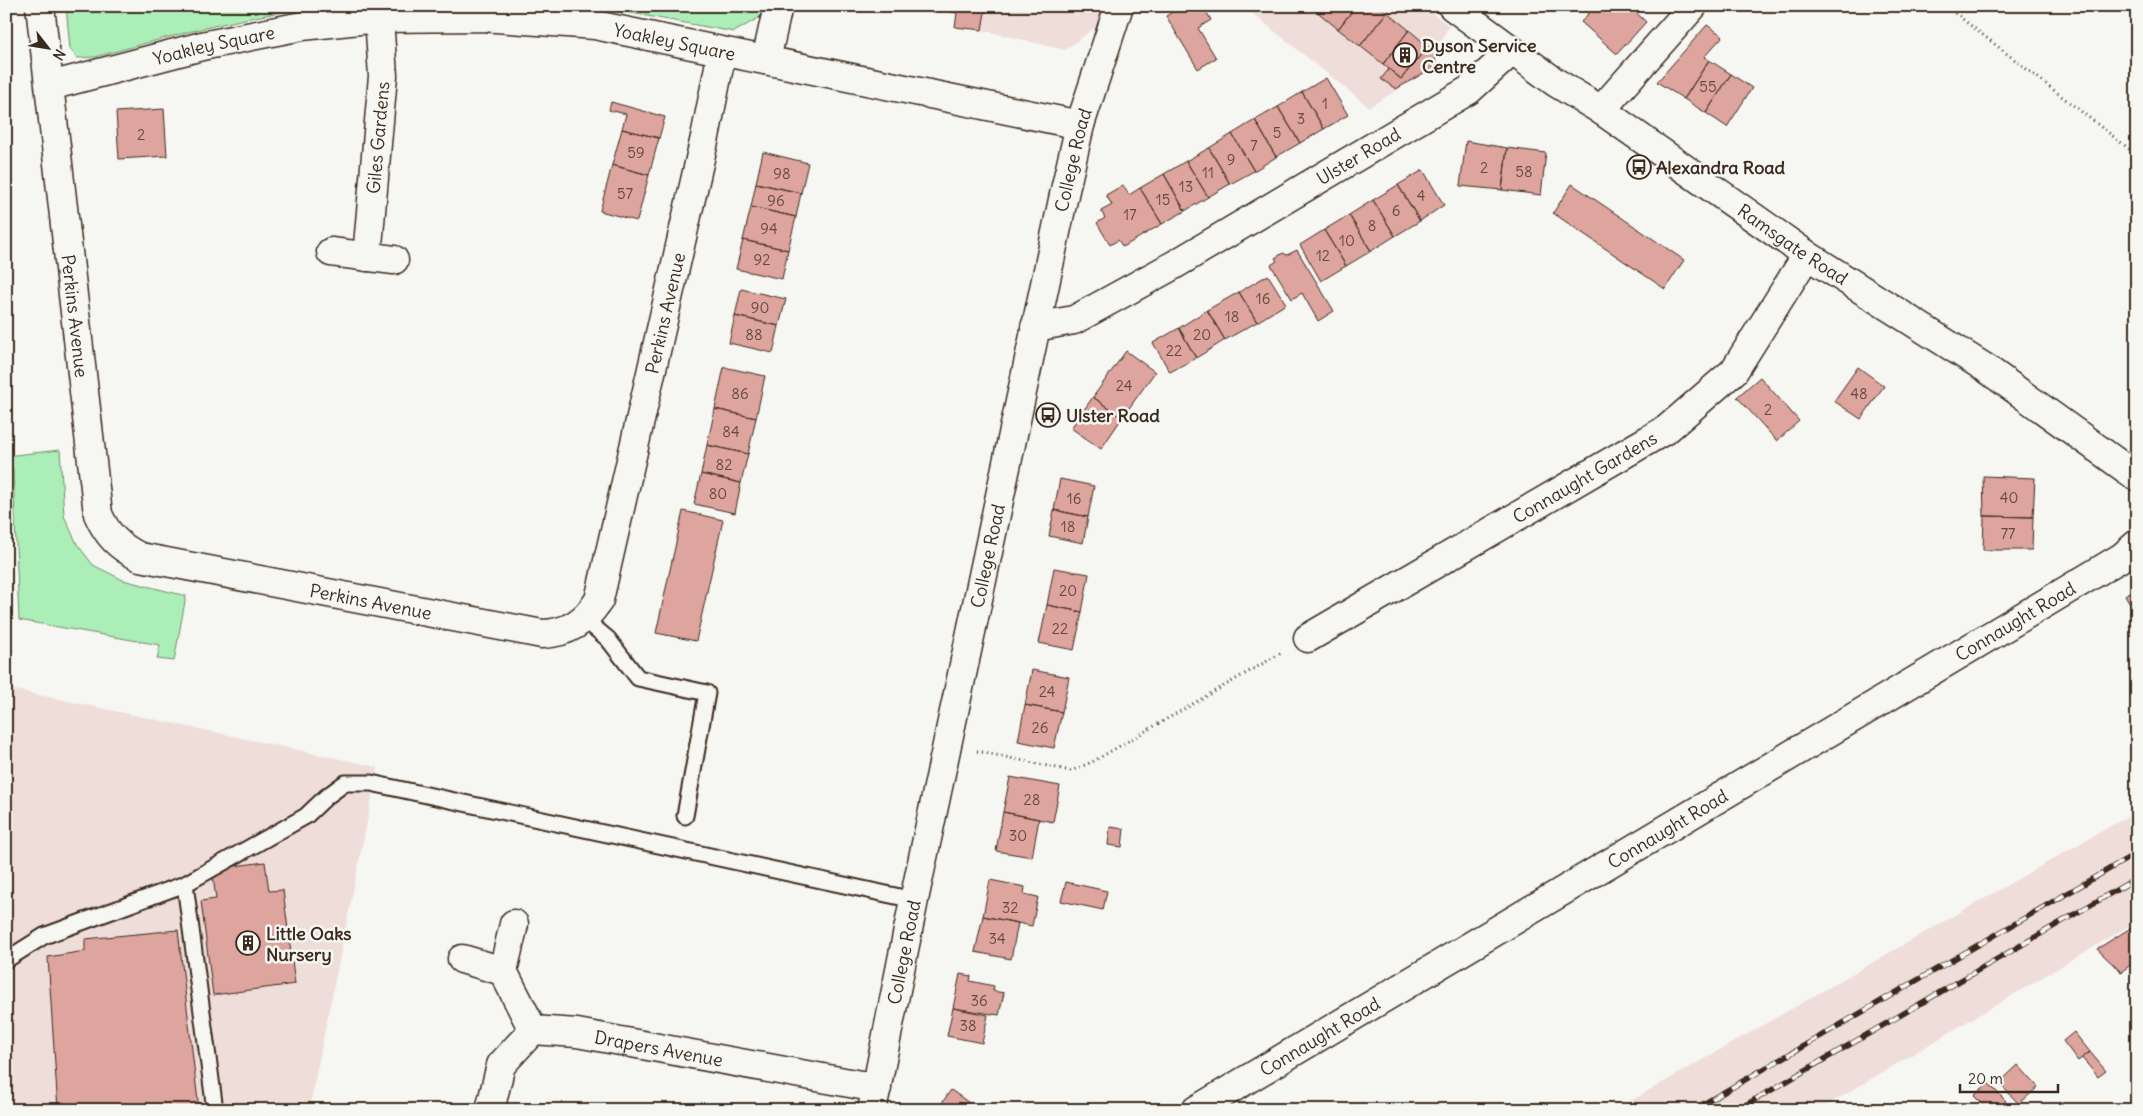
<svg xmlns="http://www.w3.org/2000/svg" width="2143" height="1116" viewBox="0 0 2143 1116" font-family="Delius,sans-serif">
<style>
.built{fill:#efddd9}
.green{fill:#abeeb7;stroke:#738c6a}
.building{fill:#dea49e;stroke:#3b2a1e}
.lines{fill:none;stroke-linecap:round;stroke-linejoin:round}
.lane-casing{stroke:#3b2a1e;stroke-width:19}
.street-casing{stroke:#3b2a1e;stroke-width:31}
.secondary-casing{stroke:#3b2a1e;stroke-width:31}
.primary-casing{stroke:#3b2a1e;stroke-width:31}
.path{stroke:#3b2a1e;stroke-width:3;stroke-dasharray:1 4;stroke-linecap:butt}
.lane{stroke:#f6f6f2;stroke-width:15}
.street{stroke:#f6f6f2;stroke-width:28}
.secondary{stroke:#f6f6f2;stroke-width:28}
.primary{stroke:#f6f6f2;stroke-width:28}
.rail-casing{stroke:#3b2a1e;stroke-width:5.5}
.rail{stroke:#f6f6f2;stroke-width:4;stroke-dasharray:11;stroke-linecap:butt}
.labels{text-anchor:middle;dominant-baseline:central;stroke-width:5;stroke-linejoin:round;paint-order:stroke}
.number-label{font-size:15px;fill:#64483e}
.street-label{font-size:18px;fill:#3b2a1e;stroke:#f6f6f2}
.poi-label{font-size:18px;font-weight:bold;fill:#3b2a1e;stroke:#f6f6f2;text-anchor:start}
</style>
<rect width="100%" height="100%" fill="#f6f6f2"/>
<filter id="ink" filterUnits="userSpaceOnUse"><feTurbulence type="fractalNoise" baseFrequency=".02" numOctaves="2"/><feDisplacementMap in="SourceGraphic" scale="10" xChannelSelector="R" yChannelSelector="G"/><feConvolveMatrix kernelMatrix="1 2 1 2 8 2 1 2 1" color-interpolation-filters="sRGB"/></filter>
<g filter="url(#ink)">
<path class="built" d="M918,6H1123L1065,50L982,30L955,27L957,13Z
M1243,6H1423L1449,26L1435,52L1436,66L1369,107Z
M6,688L378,767L309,1110H6Z
M2137,811V921L1819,1110H1615Z"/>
<path class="green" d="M66,6H328C249,14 172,36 95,57L77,58L70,49Z
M573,6H762L760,17L734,32L609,9Z
M60,450L64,516L77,544L93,565L123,580L186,596L174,661L157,659L160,645L19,620L13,469H6V456Z"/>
<path class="building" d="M918,6H986L982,30L955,27L957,13Z
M1182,6H1203L1211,20L1198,28L1216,58L1198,69L1166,16Z
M1316,6H1356L1338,29L1314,9Z
M1356,6H1379L1387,12L1360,46L1338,29Z
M1595,6H1629L1646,22L1617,54L1581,22Z
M1387,12L1409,30L1383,64L1360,46Z
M1707,25L1723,36L1704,57L1709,60L1684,99L1657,82Z
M1409,30L1428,46L1401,79L1383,64Z
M1428,46L1435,52L1436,66L1396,89L1381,79L1389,69L1401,79Z
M1709,60L1731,74L1706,113L1684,99Z
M1731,74L1752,88L1727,127L1706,113Z
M1326,78L1348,115L1324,129L1302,92Z
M1302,92L1324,129L1300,143L1278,107Z
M611,102L665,117L659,138L622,129L626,114L609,110Z
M1278,107L1300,143L1276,157L1255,120Z
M164,109L167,156L119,159L116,112Z
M1255,120L1276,157L1254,171L1232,134Z
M622,129L659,138L649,175L612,165Z
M1232,134L1254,171L1230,184L1209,148Z
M1466,141L1507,148L1502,190L1460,186Z
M1209,148L1230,184L1208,197L1186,161Z
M1507,148L1546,153L1541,195L1502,190Z
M763,152L808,163L801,193L756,183Z
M1186,161L1208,197L1185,211L1164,174Z
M612,165L649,175L637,221L600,211Z
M1423,170L1444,205L1420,221L1398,185Z
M1164,174L1185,211L1162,224L1140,188Z
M756,183L801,193L796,217L751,207Z
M1572,184L1684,260L1665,289L1553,213Z
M1123,185L1129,195L1140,188L1162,224L1123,247L1118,240L1110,245L1097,223L1105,218L1101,211L1112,205L1106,195Z
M1398,185L1420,221L1395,236L1373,200Z
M1373,200L1395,236L1371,251L1349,215Z
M751,207L796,217L788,250L743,240Z
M1349,215L1371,251L1346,266L1324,230Z
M1324,230L1346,266L1321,281L1300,245Z
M743,240L788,250L782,279L736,269Z
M1297,250L1334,311L1318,321L1302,293L1292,299L1271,265L1277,261L1275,258L1283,253L1287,255Z
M1268,275L1286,304L1257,322L1239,292Z
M741,289L786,299L779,326L735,316Z
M1239,292L1257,322L1225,340L1207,310Z
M1207,310L1225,340L1196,358L1179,328Z
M735,316L779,326L773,353L729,343Z
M1179,328L1196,358L1170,372L1153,343Z
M1126,351L1155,372L1122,418L1093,397Z
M724,367L765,376L756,418L715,409Z
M1858,367L1884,386L1861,419L1834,401Z
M1760,377L1799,421L1777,441L1737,397Z
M1093,397L1122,418L1101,449L1071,428Z
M715,409L756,418L748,454L707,445Z
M707,445L748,454L741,483L701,474Z
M701,474L741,483L735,513L694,504Z
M1983,476L2035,478L2033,517L1984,516Z
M1060,479L1094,486L1088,517L1054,510Z
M1054,510L1088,517L1083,543L1049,536Z
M683,511L723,520L696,641L656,633Z
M1984,516L2033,517L2032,550H1983Z
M1054,568L1089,574L1082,612L1047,605Z
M2137,587V615L2125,595Z
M1047,605L1082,612L1074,650L1039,643Z
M1032,670L1069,677L1062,712L1025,705Z
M1025,705L1062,712L1054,748L1018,741Z
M1010,777L1060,786L1053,822L1003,812Z
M1003,812L1039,819L1032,857L996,851Z
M1110,827L1124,829L1122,847L1108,845Z
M265,862L269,891L283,890L295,984L213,995L201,901L216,899L212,869Z
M990,880L1025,887L1024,894L1038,897L1032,926L983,916Z
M1066,882L1107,891L1103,910L1061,901Z
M983,916L1018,923L1011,959L975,952Z
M2137,924V960L2121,972L2097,949Z
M178,930L199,1110H149L148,1104L105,1110H58L48,957L85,951V939Z
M960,974L971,976L970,981L994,986L993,991L1004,993L999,1015L953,1008Z
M953,1008L988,1015L982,1043L947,1036Z
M2074,1032L2090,1052L2078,1061L2063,1041Z
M2090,1052L2106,1071L2098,1077L2082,1058Z
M2018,1065L2038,1087L2019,1104L1999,1083Z
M1988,1083L2006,1101L1997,1110H1988L1974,1096Z
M951,1090L979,1110H937Z"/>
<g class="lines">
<g class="lane-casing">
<path id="lane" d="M584,619L608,639L638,678L707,693L685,816
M185,884L215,1110
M6,960L44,936L185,884L306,816L326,797L345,783H371L914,900"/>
</g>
<g class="street-casing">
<g id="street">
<path id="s1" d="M40,6L98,514C107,535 119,547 140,557L542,634C568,633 585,622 599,600L705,137L722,52"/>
<path d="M766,60L778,6"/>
<path id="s2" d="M50,86L202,46L302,26L379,18L482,17L595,25L1080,125"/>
<path d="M1601,110L1693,6"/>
<path d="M331,252L394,260"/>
<path id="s3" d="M367,257L383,76L379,18"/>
<path id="s4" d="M1035,327L1074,320L1174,265L1469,90L1512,51"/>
<path id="s5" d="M1308,638L1667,429L1734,371L1807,255"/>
<path d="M462,959L503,971L514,924"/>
<path d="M503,971L533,1030"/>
<path id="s6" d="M490,1110L501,1065L533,1030L577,1033L877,1088"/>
<path id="s7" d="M1196,1110L2047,602L2122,557L2137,544"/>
</g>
</g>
<g class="secondary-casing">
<g id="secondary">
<path id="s8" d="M872,1110L914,900L1065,190L1080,125L1119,6"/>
</g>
</g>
<g class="primary-casing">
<g id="primary">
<path id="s9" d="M1452,6L1555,82L1601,110L1807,255L1987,369L2137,477"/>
</g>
</g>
<path class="path" d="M1947,7L2137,155
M977,751L1071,771L1092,762L1283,652"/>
<use href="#lane" class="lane"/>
<use href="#street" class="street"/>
<use href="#secondary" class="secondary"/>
<use href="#primary" class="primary"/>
<g class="rail-casing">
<path id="rail" d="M1693,1110L2137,853
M1737,1110L2137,878"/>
</g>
<use href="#rail" class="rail"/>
</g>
</g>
<defs>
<g id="building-ring" transform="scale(1.25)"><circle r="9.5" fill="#f6f6f2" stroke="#3b2a1e" stroke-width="1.5"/><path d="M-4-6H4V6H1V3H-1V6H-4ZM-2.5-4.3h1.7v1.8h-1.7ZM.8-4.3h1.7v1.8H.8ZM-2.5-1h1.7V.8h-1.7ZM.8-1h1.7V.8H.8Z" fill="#3b2a1e"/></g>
<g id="bus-ring" transform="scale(1.25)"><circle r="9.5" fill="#f6f6f2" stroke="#3b2a1e" stroke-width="1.5"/><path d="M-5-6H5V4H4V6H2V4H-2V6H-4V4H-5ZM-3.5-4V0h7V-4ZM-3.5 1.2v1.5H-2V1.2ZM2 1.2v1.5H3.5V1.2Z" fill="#3b2a1e"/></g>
</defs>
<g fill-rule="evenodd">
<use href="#building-ring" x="1405" y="55"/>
<use href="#bus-ring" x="1639" y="167"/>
<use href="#bus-ring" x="1048" y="415"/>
<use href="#building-ring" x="248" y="943"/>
</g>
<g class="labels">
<g class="number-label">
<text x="1708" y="86">55</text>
<text x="1325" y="103">1</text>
<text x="1301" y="118">3</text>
<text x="1277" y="132">5</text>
<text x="141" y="134">2</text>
<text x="1254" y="145">7</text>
<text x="636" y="152">59</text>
<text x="1231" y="159">9</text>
<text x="1484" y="167">2</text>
<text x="1524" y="171">58</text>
<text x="1208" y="172">11</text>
<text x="782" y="173">98</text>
<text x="1186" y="186">13</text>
<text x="625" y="193">57</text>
<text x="1421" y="195">4</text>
<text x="1163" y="199">15</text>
<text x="776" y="200">96</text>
<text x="1396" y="210">6</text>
<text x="1130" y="214">17</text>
<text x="1372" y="225">8</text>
<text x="769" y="228">94</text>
<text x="1347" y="240">10</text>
<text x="1323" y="255">12</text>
<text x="762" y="259">92</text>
<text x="1263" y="298">16</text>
<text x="760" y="307">90</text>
<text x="1232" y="316">18</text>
<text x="754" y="334">88</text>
<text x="1202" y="334">20</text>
<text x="1174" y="350">22</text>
<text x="1124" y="385">24</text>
<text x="740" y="393">86</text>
<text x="1859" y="393">48</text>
<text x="1768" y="409">2</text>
<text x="731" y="431">84</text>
<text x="724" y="464">82</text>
<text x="718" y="493">80</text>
<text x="2009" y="497">40</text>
<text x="1074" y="498">16</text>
<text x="1068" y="526">18</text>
<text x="2008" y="533">77</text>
<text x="1068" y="590">20</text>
<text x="1060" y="628">22</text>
<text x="1047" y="691">24</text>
<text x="1040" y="727">26</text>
<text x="1032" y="799">28</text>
<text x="1018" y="835">30</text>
<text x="1010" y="907">32</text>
<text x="997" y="938">34</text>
<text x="979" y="1000">36</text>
<text x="968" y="1025">38</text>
</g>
<g class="street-label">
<text stroke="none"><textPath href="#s2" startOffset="634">Yoakley Square</textPath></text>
<text stroke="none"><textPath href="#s2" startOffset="169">Yoakley Square</textPath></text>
<text stroke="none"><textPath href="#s3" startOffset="120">Giles Gardens</textPath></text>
<text stroke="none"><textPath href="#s4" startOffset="368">Ulster Road</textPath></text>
<text stroke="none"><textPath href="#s8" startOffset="971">College Road</textPath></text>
<text stroke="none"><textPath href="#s9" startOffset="416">Ramsgate Road</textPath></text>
<text stroke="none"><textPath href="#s1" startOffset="1346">Perkins Avenue</textPath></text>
<text stroke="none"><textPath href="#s1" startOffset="312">Perkins Avenue</textPath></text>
<text stroke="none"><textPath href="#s5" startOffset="320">Connaught Gardens</textPath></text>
<text stroke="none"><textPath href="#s8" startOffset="566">College Road</textPath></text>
<text stroke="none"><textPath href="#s1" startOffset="808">Perkins Avenue</textPath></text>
<text stroke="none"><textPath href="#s7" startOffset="954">Connaught Road</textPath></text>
<text stroke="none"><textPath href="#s7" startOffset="549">Connaught Road</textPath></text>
<text stroke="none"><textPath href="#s8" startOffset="161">College Road</textPath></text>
<text stroke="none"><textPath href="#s7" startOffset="144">Connaught Road</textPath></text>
<text stroke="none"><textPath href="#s6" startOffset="221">Drapers Avenue</textPath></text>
</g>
<g class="poi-label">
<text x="1422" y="45">Dyson Service<tspan x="1422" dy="21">Centre</tspan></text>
<text x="1656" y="167">Alexandra Road</text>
<text x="1066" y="415">Ulster Road</text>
<text x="266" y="933">Little Oaks<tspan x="266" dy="21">Nursery</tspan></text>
</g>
</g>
<rect width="2143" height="1116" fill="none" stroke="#f6f6f2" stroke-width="25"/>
<rect x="12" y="12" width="2118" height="1091" fill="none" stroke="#3b2a1e" stroke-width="2" filter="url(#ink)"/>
<g transform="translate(48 48) rotate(121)" stroke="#f6f6f2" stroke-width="4" paint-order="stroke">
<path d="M0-4L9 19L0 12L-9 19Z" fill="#3b2a1e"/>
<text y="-8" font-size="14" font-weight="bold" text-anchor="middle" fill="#3b2a1e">N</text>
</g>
<path d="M1960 1084v8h98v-8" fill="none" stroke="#3b2a1e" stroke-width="2.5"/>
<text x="1968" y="1084" font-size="15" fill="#3b2a1e" stroke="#f6f6f2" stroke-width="4" paint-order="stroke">20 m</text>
</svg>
